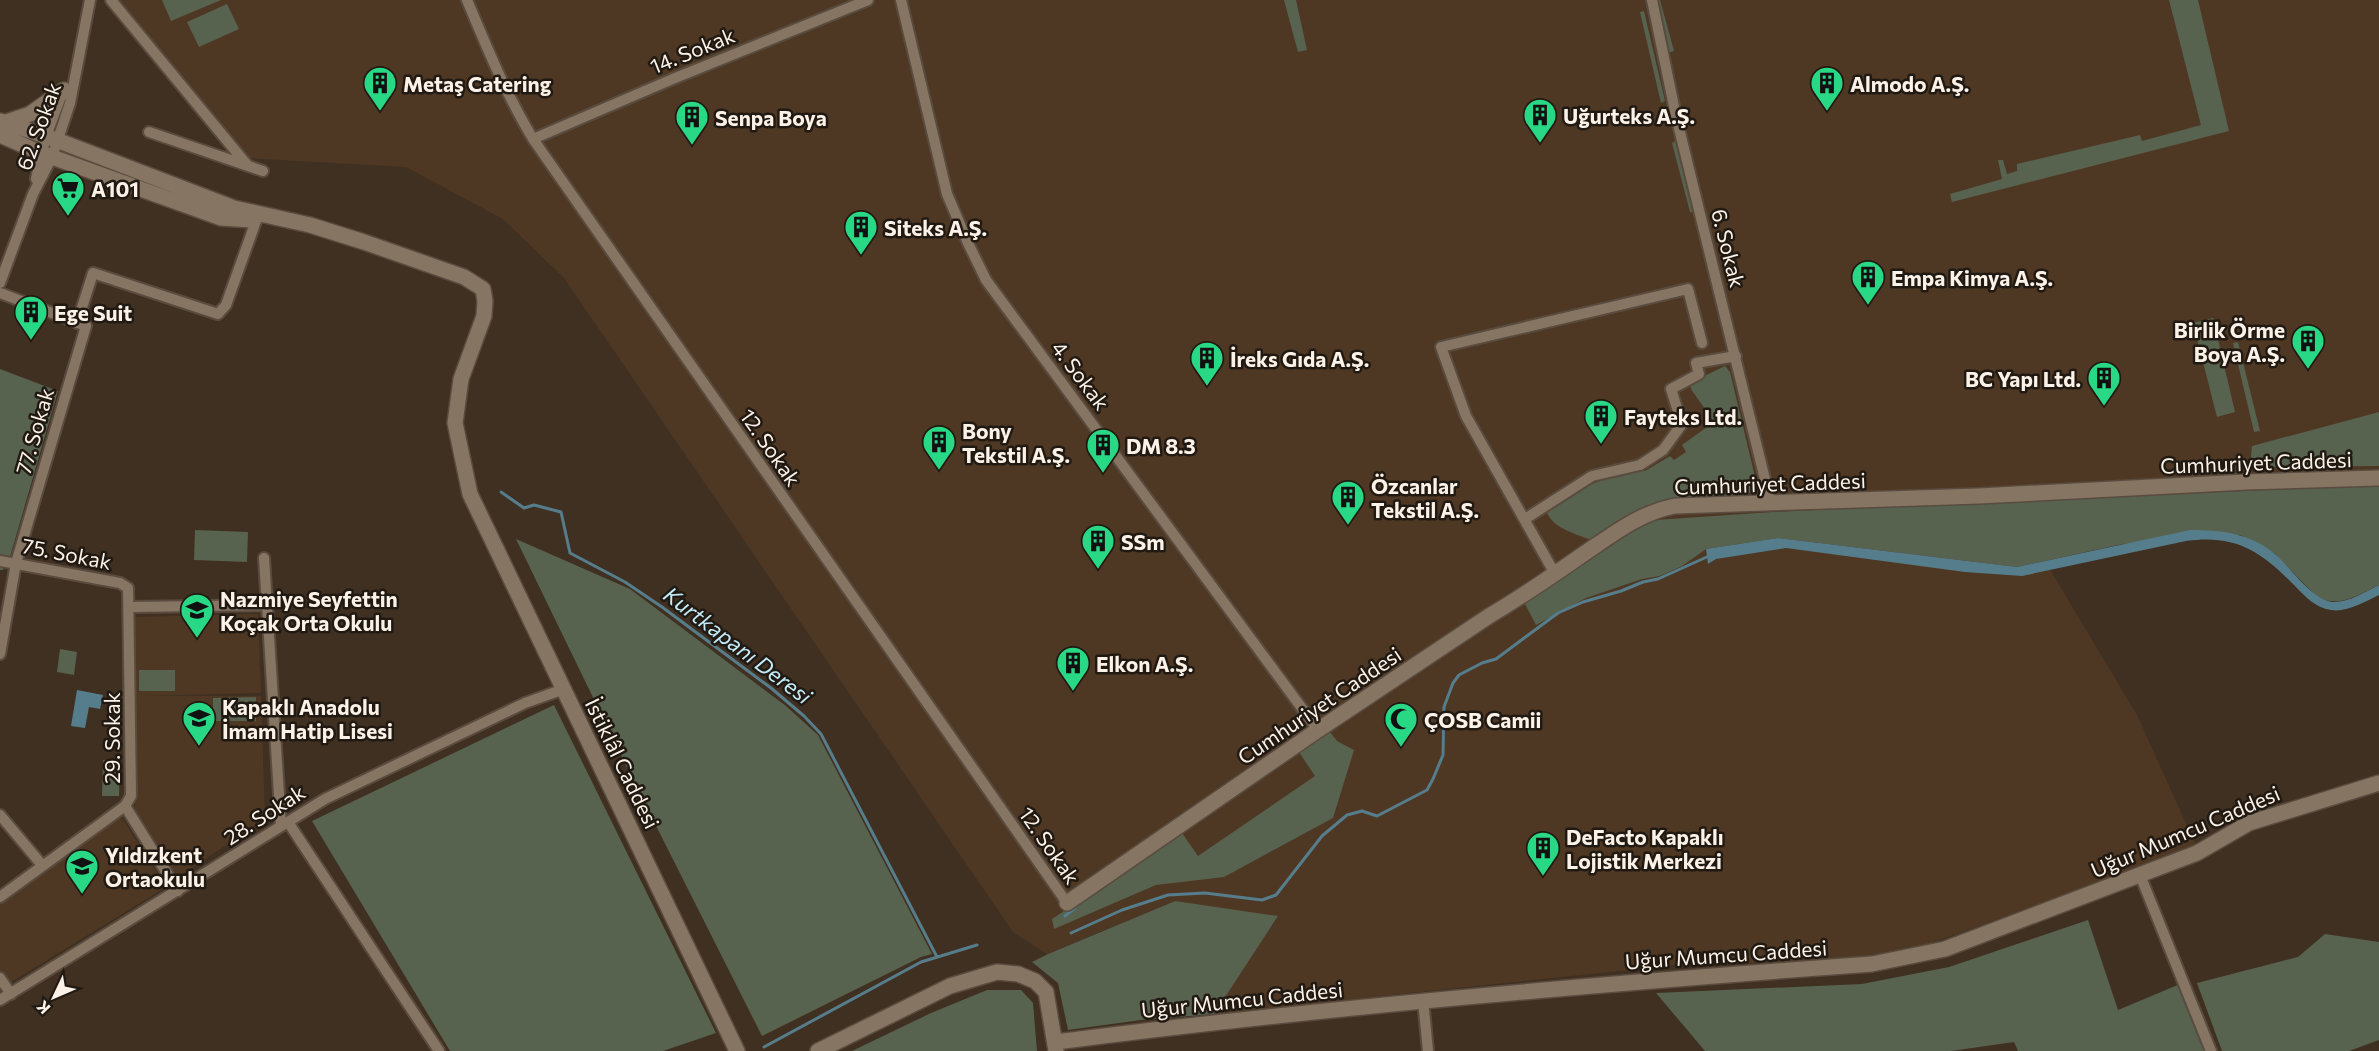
<svg xmlns="http://www.w3.org/2000/svg" width="2379" height="1051" viewBox="0 0 2379 1051" font-family="Commissioner,sans-serif">
<style>
.built{fill:#4e3824}
.green{fill:#57624f}
.water{fill:#567d8b}
.lines{fill:none;stroke-linecap:round;stroke-linejoin:round}
.stream{stroke:#567d8b;stroke-width:3}
.street-casing{stroke:#594c3f;stroke-width:14}
.secondary-casing{stroke:#594c3f;stroke-width:18}
.street{stroke:#877564;stroke-width:10}
.secondary{stroke:#877564;stroke-width:15}
.labels{text-anchor:middle;dominant-baseline:central;stroke-width:5;stroke-linejoin:round;paint-order:stroke}
.street-label{font-size:21px;fill:#fcf2e8;stroke:#211a13}
.poi-label{font-size:21px;font-weight:bold;fill:#fcf2e8;stroke:#211a13;text-anchor:start}
.water-label{font-size:22px;font-style:italic;fill:#c2ebfa;stroke:#211a13}
</style>
<rect width="100%" height="100%" fill="#403021"/>
<path class="built" d="M118,0H2379V557L2276,525L2040,553L2137,715L2197,848L1920,947L1847,961L1675,965L1210,1014L1278,917L1174,901L1047,954L1013,932L564,278L503,219L406,167L247,158Z
M258,614L261,693L140,696H261L265,819L178,877L135,809V617Z
M120,815L166,887L8,984L0,972V904Z"/>
<path class="green" d="M162,0H221L171,21Z
M1284,0H1296L1307,50L1298,52Z
M1654,0H1660L1674,51L1668,53Z
M2169,0H2198L2229,131L1952,202L1950,194L2002,179L1998,160H2003L2007,174L2017,171V164L2140,135L2142,141L2201,125Z
M227,4L239,29L199,47L187,22Z
M1644,11L1665,101L1661,103L1640,12Z
M1675,141L1693,212H1690L1672,143Z
M2213,318L2235,412L2217,417L2193,323Z
M2238,342L2260,431L2254,432L2233,343Z
M1725,366L1730,372L1756,481L1755,490L1744,496L1697,498L1591,540C1576,534 1549,527 1546,509L1586,486L1632,470L1645,471L1670,456L1674,460L1686,452L1682,445L1714,422L1691,389L1690,383Z
M0,369L58,391L10,557L3,570H0Z
M2379,412V466L2250,467L2252,446Z
M2379,485V585C2358,595 2337,610 2315,595L2275,554L2240,535L2123,544L2017,567L1778,538L1706,549L1682,566L1660,576L1642,579L1586,598L1536,625L1524,602L1631,532L1656,520L1772,512Z
M195,530L248,532L247,562L194,560Z
M516,539L630,589L786,706L818,735L932,954L921,957L762,1036L638,790Z
M60,649L77,652L74,675L57,672Z
M139,670H175V691H139Z
M256,697V721H213V698Z
M554,705L716,1033L663,1051H450L312,821Z
M1330,732L1337,741L1354,750L1333,818L1224,877L1156,885L1054,929L1052,919L1182,833L1198,856L1315,776L1299,752Z
M103,760H120L119,796H102Z
M1175,901L1278,916L1214,1014L1141,1020L1068,1030L1058,983L1032,962L1048,954Z
M2088,920L2118,1010L2180,984L2206,1051H2018L2014,1042L1951,1051H1705L1656,993L1862,984L1949,967Z
M2325,934L2379,942V1040L2349,1051H2222L2197,983L2298,957Z
M987,990H1021L1033,1003L1037,1051H852L931,1013Z"/>
<path class="water" d="M2190,530C2221,530 2251,533 2276,555C2291,568 2311,599 2332,602C2348,603 2365,592 2379,585V595C2366,601 2346,613 2331,610C2315,608 2305,596 2294,585C2261,551 2235,534 2186,541L2022,576L1965,572L1786,548L1716,559L1708,564L1706,549L1778,538L2017,567Z
M77,690L103,695L100,709L89,707L85,728L71,726Z"/>
<g class="lines">
<path class="stream" d="M501,492L524,508L534,505L561,512L570,553L625,582L662,607L771,688L804,716L821,734L937,957
M1065,916L1075,908
M1071,933L1122,910L1168,895L1205,893L1262,900L1276,895L1322,836L1347,815L1362,811L1377,816L1427,790L1433,779L1443,755L1444,707L1453,683L1459,675L1482,663L1496,659L1558,613L1583,602L1621,591L1643,582L1658,579L1709,556
M764,1047L921,962L977,945"/>
<g class="street-casing">
<path id="street" d="M111,0L248,166
M467,0C487,48 506,94 533,139L1067,903
M901,0L947,194L968,243L986,280L1318,730
M1652,0L1676,116L1771,504
M149,132L263,171
M533,139L675,78L868,0
M36,179L46,136L63,91
M0,283L33,194L52,157L70,103L90,0
M0,293L86,326L16,563L0,654
M77,323L93,273L218,314L226,305L256,221
M1525,519L1592,476L1640,465L1663,450L1682,424L1671,389L1699,374L1696,363L1736,356
M264,558L281,826
M0,561L120,583L128,588L131,796L125,806L0,897
M1555,574L1466,416L1441,347L1688,289L1702,343
M130,607L267,605
M125,806L178,891
M0,815L42,865
M288,822L439,1051
M2140,875L2211,1051
M0,978L11,994
M0,1000L325,799L525,703L564,689
M1423,1000L1428,1051"/>
</g>
<g class="secondary-casing">
<path id="secondary" d="M0,121L46,136L234,208L310,225L364,242L464,277L483,289L485,301L484,316L461,379L455,423L470,494L737,1051
M3,123L30,114L64,90
M0,135L41,153L221,218L252,220
M1067,903L1318,730L1489,616C1521,597 1552,576 1582,555C1612,535 1639,513 1675,506L1979,496L2246,482L2379,478
M1056,1042C1327,1007 1599,984 1872,964L1945,949L2197,853L2249,823L2379,783
M818,1051L950,986L997,972L1018,974L1035,981L1046,992L1056,1051"/>
</g>
<use href="#street" class="street"/>
<use href="#secondary" class="secondary"/>
</g>
<defs>
<g id="building-pin" transform="scale(1.725)"><path d="M0 17L-7.5 6A9.5 9.5 0 1 1 7.5 6Z" fill="#29d885" stroke="#211a13"/><path d="M-4-6H4V6H1V3H-1V6H-4ZM-2.5-4.3h1.7v1.8h-1.7ZM.8-4.3h1.7v1.8H.8ZM-2.5-1h1.7V.8h-1.7ZM.8-1h1.7V.8H.8Z" fill="#111"/></g>
<g id="supermarket-pin" transform="scale(1.725)"><path d="M0 17L-7.5 6A9.5 9.5 0 1 1 7.5 6Z" fill="#29d885" stroke="#211a13"/><path d="M-6-5.5h2.5l.6 2H6L4.5 2H-2.5L-4.4-4H-6ZM-1.5 3.2a1.3 1.3 0 1 0 .1 0ZM3 3.2a1.3 1.3 0 1 0 .1 0Z" fill="#111"/></g>
<g id="school-pin" transform="scale(1.725)"><path d="M0 17L-7.5 6A9.5 9.5 0 1 1 7.5 6Z" fill="#29d885" stroke="#211a13"/><path d="M0-5L7-2L0 1L-7-2ZM-4 1L0 2.5L4 1V4Q0 6-4 4Z" fill="#111"/></g>
<g id="mosque-pin" transform="scale(1.725)"><path d="M0 17L-7.5 6A9.5 9.5 0 1 1 7.5 6Z" fill="#29d885" stroke="#211a13"/><path d="M3.5-4.9A6 6 0 1 0 3.5 4.9A5 5 0 1 1 3.5-4.9Z" fill="#111"/></g>
</defs>
<g fill-rule="evenodd">
<use href="#building-pin" x="380" y="83"/>
<use href="#building-pin" x="1827" y="83"/>
<use href="#building-pin" x="1540" y="115"/>
<use href="#building-pin" x="692" y="117"/>
<use href="#supermarket-pin" x="68" y="188"/>
<use href="#building-pin" x="861" y="227"/>
<use href="#building-pin" x="1868" y="277"/>
<use href="#building-pin" x="31" y="312"/>
<use href="#building-pin" x="2308" y="341"/>
<use href="#building-pin" x="1207" y="358"/>
<use href="#building-pin" x="2104" y="378"/>
<use href="#building-pin" x="1601" y="416"/>
<use href="#building-pin" x="939" y="442"/>
<use href="#building-pin" x="1103" y="445"/>
<use href="#building-pin" x="1348" y="497"/>
<use href="#building-pin" x="1098" y="541"/>
<use href="#school-pin" x="197" y="610"/>
<use href="#building-pin" x="1073" y="663"/>
<use href="#school-pin" x="199" y="718"/>
<use href="#mosque-pin" x="1401" y="719"/>
<use href="#building-pin" x="1543" y="848"/>
<use href="#school-pin" x="82" y="866"/>
</g>
<g class="labels">
<g class="street-label">
<text transform="translate(692 50) rotate(-22)">14. Sokak</text>
<text transform="translate(38 126) rotate(-70)">62. Sokak</text>
<text transform="translate(1729 248) rotate(76)">6. Sokak</text>
<text transform="translate(1081 375) rotate(53)">4. Sokak</text>
<text transform="translate(34 431) rotate(-74)">77. Sokak</text>
<text transform="translate(771 447) rotate(55)">12. Sokak</text>
<text transform="translate(2256 462) rotate(-2)">Cumhuriyet Caddesi</text>
<text transform="translate(1770 483) rotate(-2)">Cumhuriyet Caddesi</text>
<text transform="translate(67 553) rotate(11)">75. Sokak</text>
<text transform="translate(1319 705) rotate(-34)">Cumhuriyet Caddesi</text>
<text transform="translate(111 738) rotate(-90)">29. Sokak</text>
<text transform="translate(623 763) rotate(64)">İstiklâl Caddesi</text>
<text transform="translate(264 814) rotate(-33)">28. Sokak</text>
<text transform="translate(2185 831) rotate(-23)">Uğur Mumcu Caddesi</text>
<text transform="translate(1050 845) rotate(55)">12. Sokak</text>
<text transform="translate(1726 954) rotate(-4)">Uğur Mumcu Caddesi</text>
<text transform="translate(1242 999) rotate(-6)">Uğur Mumcu Caddesi</text>
</g>
<g class="poi-label">
<text x="403" y="83">Metaş Catering</text>
<text x="1850" y="83">Almodo A.Ş.</text>
<text x="1563" y="115">Uğurteks A.Ş.</text>
<text x="715" y="117">Senpa Boya</text>
<text x="91" y="188">A101</text>
<text x="884" y="227">Siteks A.Ş.</text>
<text x="1891" y="277">Empa Kimya A.Ş.</text>
<text x="54" y="312">Ege Suit</text>
<text x="2285" y="329" text-anchor="end">Birlik Örme<tspan x="2285" dy="24">Boya A.Ş.</tspan></text>
<text x="1230" y="358">İreks Gıda A.Ş.</text>
<text x="2081" y="378" text-anchor="end">BC Yapı Ltd.</text>
<text x="1624" y="416">Fayteks Ltd.</text>
<text x="962" y="430">Bony<tspan x="962" dy="24">Tekstil A.Ş.</tspan></text>
<text x="1126" y="445">DM 8.3</text>
<text x="1371" y="485">Özcanlar<tspan x="1371" dy="24">Tekstil A.Ş.</tspan></text>
<text x="1121" y="541">SSm</text>
<text x="220" y="598">Nazmiye Seyfettin<tspan x="220" dy="24">Koçak Orta Okulu</tspan></text>
<text x="1096" y="663">Elkon A.Ş.</text>
<text x="222" y="706">Kapaklı Anadolu<tspan x="222" dy="24">İmam Hatip Lisesi</tspan></text>
<text x="1424" y="719">ÇOSB Camii</text>
<text x="1566" y="836">DeFacto Kapaklı<tspan x="1566" dy="24">Lojistik Merkezi</tspan></text>
<text x="105" y="854">Yıldızkent<tspan x="105" dy="24">Ortaokulu</tspan></text>
</g>
<g class="water-label">
<text transform="translate(738 645) rotate(37)">Kurtkapanı Deresi</text>
</g>
</g>
<g transform="translate(54 997) rotate(226)" stroke="#211a13" stroke-width="4.5" paint-order="stroke">
<path d="M0-4.5L10 22L0 15L-10 22Z" fill="#fcf2e8"/>
<text y="-9" font-size="16" font-weight="bold" text-anchor="middle" fill="#fcf2e8">K</text>
</g>
</svg>
